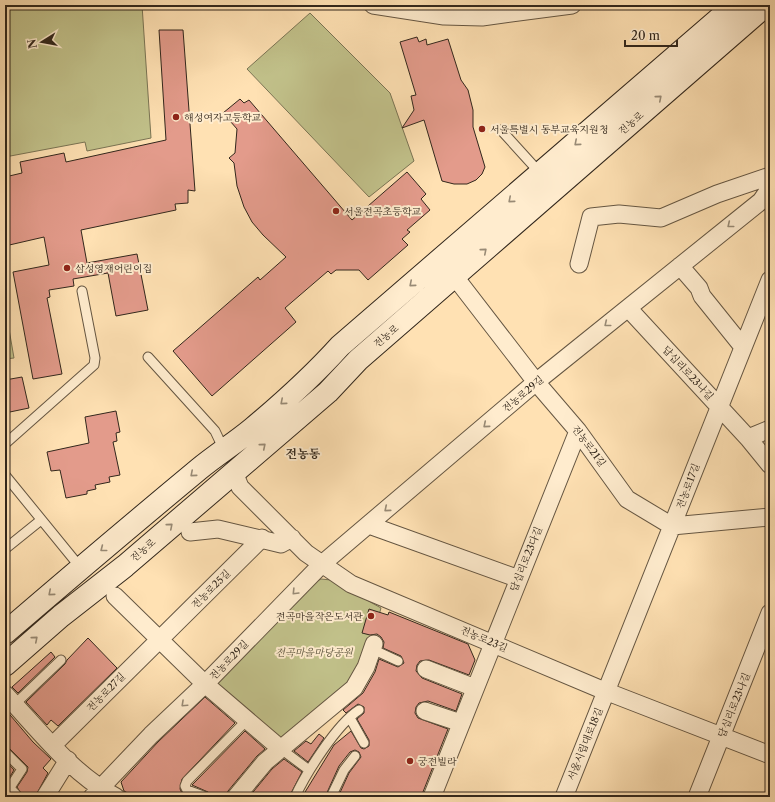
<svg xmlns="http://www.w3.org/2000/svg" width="775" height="802" viewBox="0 0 775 802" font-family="'Libre Caslon Text','Noto Serif KR',serif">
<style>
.green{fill:#c2c28b;stroke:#7a7454}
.building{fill:#e39b8b;stroke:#32271c}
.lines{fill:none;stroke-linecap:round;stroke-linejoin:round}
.lane-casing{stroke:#655642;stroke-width:11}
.street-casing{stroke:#655642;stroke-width:19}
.secondary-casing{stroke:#32271c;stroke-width:24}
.lane{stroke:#ffecce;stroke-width:9}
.street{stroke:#ffecce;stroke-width:17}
.secondary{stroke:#ffecce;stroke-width:22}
.oneway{stroke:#988a75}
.poi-dot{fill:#8f2418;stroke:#ffecce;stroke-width:1.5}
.labels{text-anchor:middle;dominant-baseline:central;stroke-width:4;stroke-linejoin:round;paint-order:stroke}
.poi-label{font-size:10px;fill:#32271c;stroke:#ffecce;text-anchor:start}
.street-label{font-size:10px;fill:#32271c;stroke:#ffecce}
.park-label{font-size:10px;font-style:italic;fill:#564e38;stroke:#ffecce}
.quarter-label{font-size:12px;font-weight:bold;fill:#32271c;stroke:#ffecce}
</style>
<rect width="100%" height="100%" fill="#ffe1b3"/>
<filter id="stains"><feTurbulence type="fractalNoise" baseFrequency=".005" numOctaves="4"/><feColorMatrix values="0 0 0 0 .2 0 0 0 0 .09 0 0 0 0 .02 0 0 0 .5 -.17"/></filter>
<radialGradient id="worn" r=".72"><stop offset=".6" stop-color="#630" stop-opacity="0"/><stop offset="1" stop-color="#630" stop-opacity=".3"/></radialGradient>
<path class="green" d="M5,5H142L151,138L87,151L85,142L5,157Z
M310,13L390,93L414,161L369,197L247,69Z
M5,306L14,358L5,359Z
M321,579L331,580L381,608L370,647L358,676L281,745L211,685L317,581Z"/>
<path class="building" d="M159,30H183L195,191L188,190V203L175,204L176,210L81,230L87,263L137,254L148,310L116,316L108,273L73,279L74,286L49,290L50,297L47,298L62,374L33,379L13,272L49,265L44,237L5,246V177L22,173L20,162L64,153L66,162L166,140Z
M417,37L419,42L426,39L427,45L448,39L461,80L468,90L473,110V127L485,167L482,174L476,180L467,184H454L442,181L424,120L402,128L414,110L411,96L416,95L400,42Z
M240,99L244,103L249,100L352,220L407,172L426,194L421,199L430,210L407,230L410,232L402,239L408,245L368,280L359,270H336L331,274L328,271L285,308L296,322L212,396L173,351L258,277L260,280L286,257L263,235L252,222L244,207L237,186L234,163L229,158L235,153L237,129L223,113Z
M22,377L29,408L5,413V380Z
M116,411L120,432L116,433L117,441L113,442L120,475L109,477L110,482L95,485L96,489L87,491V494L66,498L60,470L51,471L47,452L89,443L85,417Z
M369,609L388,615L389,612L468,644L475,660L469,675L429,660L420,661L417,665L416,671L422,678L462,694L456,711L428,701L419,703L416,707L415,713L418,718L448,729L421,797H338L349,773L361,757L359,752L355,750L350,752L339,766L325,797H302L334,745L351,731L361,748L364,749L369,746V740L357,719L364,713V707L358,704L346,713L343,710L363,693L375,672L379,659L398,667L404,663L401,656L383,648L384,642L381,637L377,634L370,635L362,633Z
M88,638L117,668L58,726L51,720L47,725L26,702L65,664L67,660Z
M51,652L55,657L18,693L12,687Z
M205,697L235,723L182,779L180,789L182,793L189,797H135L124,791L121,782L158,742Z
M5,709L33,742L51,759L43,768L48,773L35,797H23L17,787L27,772L28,767L9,748L5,746Z
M245,731L265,749L257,756L228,791L226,797H212L208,792L192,785Z
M319,734L324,738L308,762L294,751L306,741L311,744Z
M284,759L302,772L289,797H249L272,769Z
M5,760L14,770L8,780L5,779Z"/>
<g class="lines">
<g class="lane-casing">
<path id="lane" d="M501,130L540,173
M148,357L215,431L224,450
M5,444L94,365L95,358L82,291
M5,475L80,567
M5,549L41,520
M372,649L398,661
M15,704L61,660
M350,718L364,743
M281,749L309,770
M5,752L22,769L7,792
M206,797L187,790L185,786L187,781L247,720
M295,797C306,773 337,724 359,710
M331,797L344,770L355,756"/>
</g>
<g class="street-casing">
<path id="street" d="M373,5L444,16L482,17L572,5
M579,264L591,217L619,214L661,218L717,194L770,176
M680,266L699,288L702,296L743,347
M455,277L536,382L578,431L627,499L672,526L770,517
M628,308L748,438L770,465
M748,438L770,429
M234,472L240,487L306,553L351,584L600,689L770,755
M369,525L519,579
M190,532L218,529L281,544L292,538
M115,596L205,684L281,749
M426,669L475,688
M5,694C39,730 72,774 116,797
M425,711L461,723
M53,745L262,538
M5,789L13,797
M45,797L68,760
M92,797L151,735L205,684L322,564L536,382L761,201L770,188
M236,797L265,762L354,688L366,667L374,644
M432,797L578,431
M564,797L770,280
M697,797L770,613"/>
</g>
<g class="secondary-casing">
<path id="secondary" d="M5,633C69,578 134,523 199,469C216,455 235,443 252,429C283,403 313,376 340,346L735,5
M5,665L61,616L125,566L328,392L358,360L766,5"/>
</g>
<use href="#lane" class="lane"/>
<use href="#street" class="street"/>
<use href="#secondary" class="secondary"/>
</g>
<defs><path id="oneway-chevron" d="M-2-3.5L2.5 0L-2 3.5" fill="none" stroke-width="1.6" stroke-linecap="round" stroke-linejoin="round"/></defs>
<g class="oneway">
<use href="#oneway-chevron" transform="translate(659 98) rotate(-41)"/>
<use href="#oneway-chevron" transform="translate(577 143) rotate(139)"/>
<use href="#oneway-chevron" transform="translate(511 200) rotate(139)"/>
<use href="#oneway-chevron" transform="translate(730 225) rotate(141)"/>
<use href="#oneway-chevron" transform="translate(484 251) rotate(-41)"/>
<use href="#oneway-chevron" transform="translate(412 284) rotate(139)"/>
<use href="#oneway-chevron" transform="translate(607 324) rotate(141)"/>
<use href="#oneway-chevron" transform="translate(283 402) rotate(139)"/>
<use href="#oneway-chevron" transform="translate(486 425) rotate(140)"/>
<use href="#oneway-chevron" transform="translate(263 446) rotate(-40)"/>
<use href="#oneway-chevron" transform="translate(193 474) rotate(139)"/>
<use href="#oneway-chevron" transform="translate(387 509) rotate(140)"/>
<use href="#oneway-chevron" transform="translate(170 526) rotate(-41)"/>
<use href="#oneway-chevron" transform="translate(103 549) rotate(142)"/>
<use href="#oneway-chevron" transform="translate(295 592) rotate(134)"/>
<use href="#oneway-chevron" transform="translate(51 593) rotate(139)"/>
<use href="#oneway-chevron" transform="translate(35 639) rotate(-41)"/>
<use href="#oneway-chevron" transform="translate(184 704) rotate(137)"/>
</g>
<g class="poi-dot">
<circle cx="176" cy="117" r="4"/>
<circle cx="482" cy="129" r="4"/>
<circle cx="336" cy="211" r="4"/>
<circle cx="67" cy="268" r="4"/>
<circle cx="371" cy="616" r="4"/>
<circle cx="410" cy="761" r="4"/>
</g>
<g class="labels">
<g class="poi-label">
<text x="184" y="117">해성여자고등학교</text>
<text x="490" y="129">서울특별시 동부교육지원청</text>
<text x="344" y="211">서울전곡초등학교</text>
<text x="75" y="268">삼성영재어린이집</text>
<text x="363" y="616" text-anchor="end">전곡마을작은도서관</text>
<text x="418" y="761">궁전빌라</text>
</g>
<g class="street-label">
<text transform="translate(631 123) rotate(-41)">전농로</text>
<text transform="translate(386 336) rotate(-40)">전농로</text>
<text transform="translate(688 373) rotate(47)">답십리로23나길</text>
<text transform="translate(523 394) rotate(-40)">전농로29길</text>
<text transform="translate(589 446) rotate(53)">전농로21길</text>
<text transform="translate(688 486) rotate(-69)">전농로17길</text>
<text transform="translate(143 550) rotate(-41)">전농로</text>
<text transform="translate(526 559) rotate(-68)">답십리로23다길</text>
<text transform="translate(211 589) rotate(-45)">전농로25길</text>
<text transform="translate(484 639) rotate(23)">전농로23길</text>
<text transform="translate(229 660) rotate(-46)">전농로29길</text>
<text transform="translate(106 692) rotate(-45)">전농로27길</text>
<text transform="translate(734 705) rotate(-68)">답십리로23나길</text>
<text transform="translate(585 744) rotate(-68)">서울시립대로18길</text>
</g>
<g class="park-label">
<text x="314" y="652">전곡마을마당공원</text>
</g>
<g class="quarter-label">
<text x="303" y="453">전농동</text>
</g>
</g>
<rect width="775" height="802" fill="none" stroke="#ffe1b3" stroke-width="20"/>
<rect x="6" y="6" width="763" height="790" fill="none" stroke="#32271c" stroke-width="2"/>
<rect x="10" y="10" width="755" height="782" fill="none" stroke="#32271c"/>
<g transform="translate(42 42) rotate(259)" stroke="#ffecce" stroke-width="3" paint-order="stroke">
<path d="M0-3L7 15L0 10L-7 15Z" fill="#32271c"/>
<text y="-6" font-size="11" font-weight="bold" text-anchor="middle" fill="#32271c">N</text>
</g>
<path d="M625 40v6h52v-6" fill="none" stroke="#32271c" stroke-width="2"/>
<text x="631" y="40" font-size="12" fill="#32271c" stroke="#ffecce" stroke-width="3" paint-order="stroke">20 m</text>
<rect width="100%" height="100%" filter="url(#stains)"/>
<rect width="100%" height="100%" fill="url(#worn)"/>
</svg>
